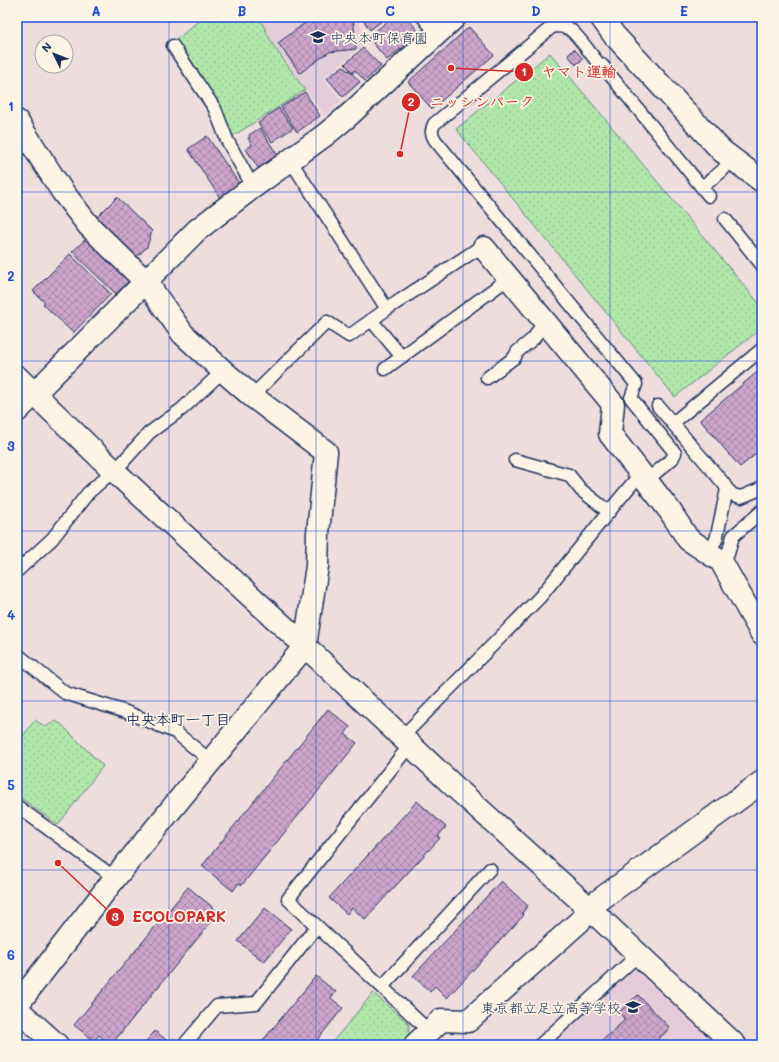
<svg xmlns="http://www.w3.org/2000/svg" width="779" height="1062" viewBox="0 0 779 1062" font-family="Mali,'Klee One',sans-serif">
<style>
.built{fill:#e4ccd8}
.grass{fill:url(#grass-dots);stroke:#668b84}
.building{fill:url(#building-cross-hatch);stroke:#1b2f5e}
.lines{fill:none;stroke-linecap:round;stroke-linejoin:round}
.lane-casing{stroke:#1b2f5e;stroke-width:15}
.street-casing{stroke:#1b2f5e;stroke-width:25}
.secondary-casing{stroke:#1b2f5e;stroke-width:25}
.lane{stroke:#fcf5e5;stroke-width:12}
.street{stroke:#fcf5e5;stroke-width:22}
.secondary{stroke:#fcf5e5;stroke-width:22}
.grid{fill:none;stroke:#1d4ed8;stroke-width:1;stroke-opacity:0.55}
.labels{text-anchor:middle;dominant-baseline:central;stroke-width:3.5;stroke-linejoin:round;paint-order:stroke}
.poi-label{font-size:14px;fill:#1b2f5e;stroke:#fcf5e5;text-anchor:start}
.neighbourhood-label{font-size:15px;font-weight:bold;fill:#1b2f5e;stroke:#fcf5e5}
.leader{fill:none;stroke:#d62828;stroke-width:1.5}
.callout-dot{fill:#d62828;stroke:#fcf5e5;stroke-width:1.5}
.mark-label{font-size:12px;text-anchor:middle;font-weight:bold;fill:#fff}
.callout-label{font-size:15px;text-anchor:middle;font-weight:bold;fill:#d62828;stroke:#fcf5e5;stroke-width:3.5;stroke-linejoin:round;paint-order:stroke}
.neatline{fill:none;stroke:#1d4ed8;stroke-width:1.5}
.grid-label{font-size:13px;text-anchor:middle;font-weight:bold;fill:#1d4ed8}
</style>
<defs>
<pattern id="grass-dots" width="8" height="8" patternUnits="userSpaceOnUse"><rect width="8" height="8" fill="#b1e7aa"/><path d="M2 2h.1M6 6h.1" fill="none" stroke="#98c695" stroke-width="1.8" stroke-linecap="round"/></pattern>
<pattern id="building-cross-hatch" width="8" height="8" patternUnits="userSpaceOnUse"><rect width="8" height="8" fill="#cda5cb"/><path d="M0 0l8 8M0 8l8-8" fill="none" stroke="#a687a8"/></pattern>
</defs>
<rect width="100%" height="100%" fill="#edd"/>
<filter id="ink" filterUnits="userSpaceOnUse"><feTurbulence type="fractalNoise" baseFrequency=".025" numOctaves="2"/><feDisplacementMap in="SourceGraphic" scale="8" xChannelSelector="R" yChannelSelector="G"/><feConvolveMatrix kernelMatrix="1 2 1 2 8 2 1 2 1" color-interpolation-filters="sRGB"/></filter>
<g filter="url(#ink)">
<path class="built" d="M260,17H359L364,44L324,78L341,101L325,116L274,45Z
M635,969L717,1045H546Z"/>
<path class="grass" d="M203,17H259L273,45L305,90L233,136L220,107L176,40Z
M550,53L762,307V328L675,397L456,129Z
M35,720L46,727L55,721L61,724L103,766L58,825L17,795V744Z
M373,993L409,1024V1037L401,1045H330Z"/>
<path class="building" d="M305,17H353L356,49L329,52L300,73L278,43L305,23Z
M361,17H387L370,30Z
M393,17H407L420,34L387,60L368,37Z
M469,27L494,55L432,109L408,82Z
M363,48L381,66L365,81L355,70L353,73L345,64Z
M574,49L583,59L576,65L568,55Z
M343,66L348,71L349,70L360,82L343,97L327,78Z
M305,92L320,116L297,132L281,107Z
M279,108L293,128L272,142L258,123Z
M260,128L278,156L258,168L246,149L252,145L248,138L250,137L249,135Z
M207,136L240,185L220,198L188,149Z
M117,197L152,231L147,247L136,258L96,218Z
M762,219V230L757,224Z
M86,239L104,256L106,255L131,279L116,294L72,252Z
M70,254L111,294L73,333L43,304L45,303L33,291Z
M762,368V449L740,467L700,420Z
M328,709L350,727L345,734L357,743L242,885L239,883L233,891L202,866Z
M417,801L446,827L438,836L440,838L365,919L352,908L347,914L329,898Z
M501,881L528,906L522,913L524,915L447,998L435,986L430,992L413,976Z
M188,887L216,910L208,919L211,922L111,1045L99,1035L94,1041L74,1025Z
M265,908L291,929L264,962L238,941Z
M316,976L336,992L331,998L343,1008L313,1045H259Z
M638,995L670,1028L652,1045H597L625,1020L619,1012Z
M155,1031L169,1042L166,1045H143Z"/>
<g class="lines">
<g class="lane-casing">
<path id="lane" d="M423,17L437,34
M173,46L215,109L227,140L253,187
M290,160L387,309
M702,187L722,171L732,158
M725,219L762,265
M371,320L402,357
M385,369L509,278
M487,378L515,357L517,352L534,338L538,331L546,323
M252,396L327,322L349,336L387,309L482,246L484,248
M658,406L724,484L727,489L716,540L708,552
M673,423L762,349
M515,460L569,475L581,490L609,512
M647,480L672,459L675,453L631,398L636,384L435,140C431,133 431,131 434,124L553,26C558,26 563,26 568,28C577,33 592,56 599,64L602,65L709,196
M727,489L733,495L741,497L758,490L762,487
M721,561L728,554L733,536L762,511
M17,571L52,539L88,493L122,463L149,433L182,409L223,371
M17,654L65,693L126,712L175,732L211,761
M402,737L540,597L607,514L641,473
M410,745L288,899L429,1031
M17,806L115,878
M382,987L490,869
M184,1045L217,1006L256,1003L317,926
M540,1045L638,955"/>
</g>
<g class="street-casing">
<path id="street" d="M17,121L62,191L89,226L146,282L183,334L223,371L252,396L326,452L318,533L317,566L305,646L115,878L17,1005
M484,248L613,404L610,434L670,511L688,539L721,561L762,634
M305,646L456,788L590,909L735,1045
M17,1009L57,1045
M415,1045L441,1020L468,1021L580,921L598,901L762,782"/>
</g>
<g class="secondary-casing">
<path id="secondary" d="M601,17L614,35L722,151L762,181
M17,377L113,470L305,646
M17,411L197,230L253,187L325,135L348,116L455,17"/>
</g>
<use href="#lane" class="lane"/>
<use href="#street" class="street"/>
<use href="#secondary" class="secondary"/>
</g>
</g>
<path class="grid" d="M169,17V1045M316,17V1045M463,17V1045M610,17V1045M17,192H762M17,361H762M17,531H762M17,701H762M17,870H762"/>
<defs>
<g id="school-bare" transform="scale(1.2)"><path d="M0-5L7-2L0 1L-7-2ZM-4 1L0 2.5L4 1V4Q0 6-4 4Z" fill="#1b2f5e" stroke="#fcf5e5" stroke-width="2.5" paint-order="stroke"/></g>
</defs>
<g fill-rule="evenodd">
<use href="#school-bare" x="318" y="37"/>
<use href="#school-bare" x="633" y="1007"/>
</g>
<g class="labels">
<g class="poi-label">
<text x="330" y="37">中央本町保育園</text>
<text x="621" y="1007" text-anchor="end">東京都立足立高等学校</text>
</g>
<g class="neighbourhood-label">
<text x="178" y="719">中央本町一丁目</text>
</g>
</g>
<path class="leader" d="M451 68L524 72M400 154L411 102M58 863L115 917"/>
<g class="callout-dot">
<circle cx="451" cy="68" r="4"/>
<circle cx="400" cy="154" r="4"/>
<circle cx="58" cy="863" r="4"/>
<circle cx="524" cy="72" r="10"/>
<circle cx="411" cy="102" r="10"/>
<circle cx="115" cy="917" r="10"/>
</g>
<g class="mark-label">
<text x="524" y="76">1</text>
<text x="411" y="106">2</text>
<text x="115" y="921">3</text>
</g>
<g class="callout-label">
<text x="579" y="77">ヤマト運輸</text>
<text x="482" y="107">ニッシンパーク</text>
<text x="179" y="922">ECOLOPARK</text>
</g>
<rect width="779" height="1062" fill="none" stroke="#fcf5e5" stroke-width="44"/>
<g transform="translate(54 54) rotate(313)"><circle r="19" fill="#fcf5e5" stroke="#a2a6af"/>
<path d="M0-3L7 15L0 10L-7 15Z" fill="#1b2f5e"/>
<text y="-6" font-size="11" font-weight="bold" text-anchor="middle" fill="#1b2f5e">N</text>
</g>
<rect x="22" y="22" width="735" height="1018" class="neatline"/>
<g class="grid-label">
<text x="96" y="16">A</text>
<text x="242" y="16">B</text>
<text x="390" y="16">C</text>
<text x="536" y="16">D</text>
<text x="684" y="16">E</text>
<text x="11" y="111">1</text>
<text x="11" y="281">2</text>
<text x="11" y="451">3</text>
<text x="11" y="620">4</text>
<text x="11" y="790">5</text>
<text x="11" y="960">6</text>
</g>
</svg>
